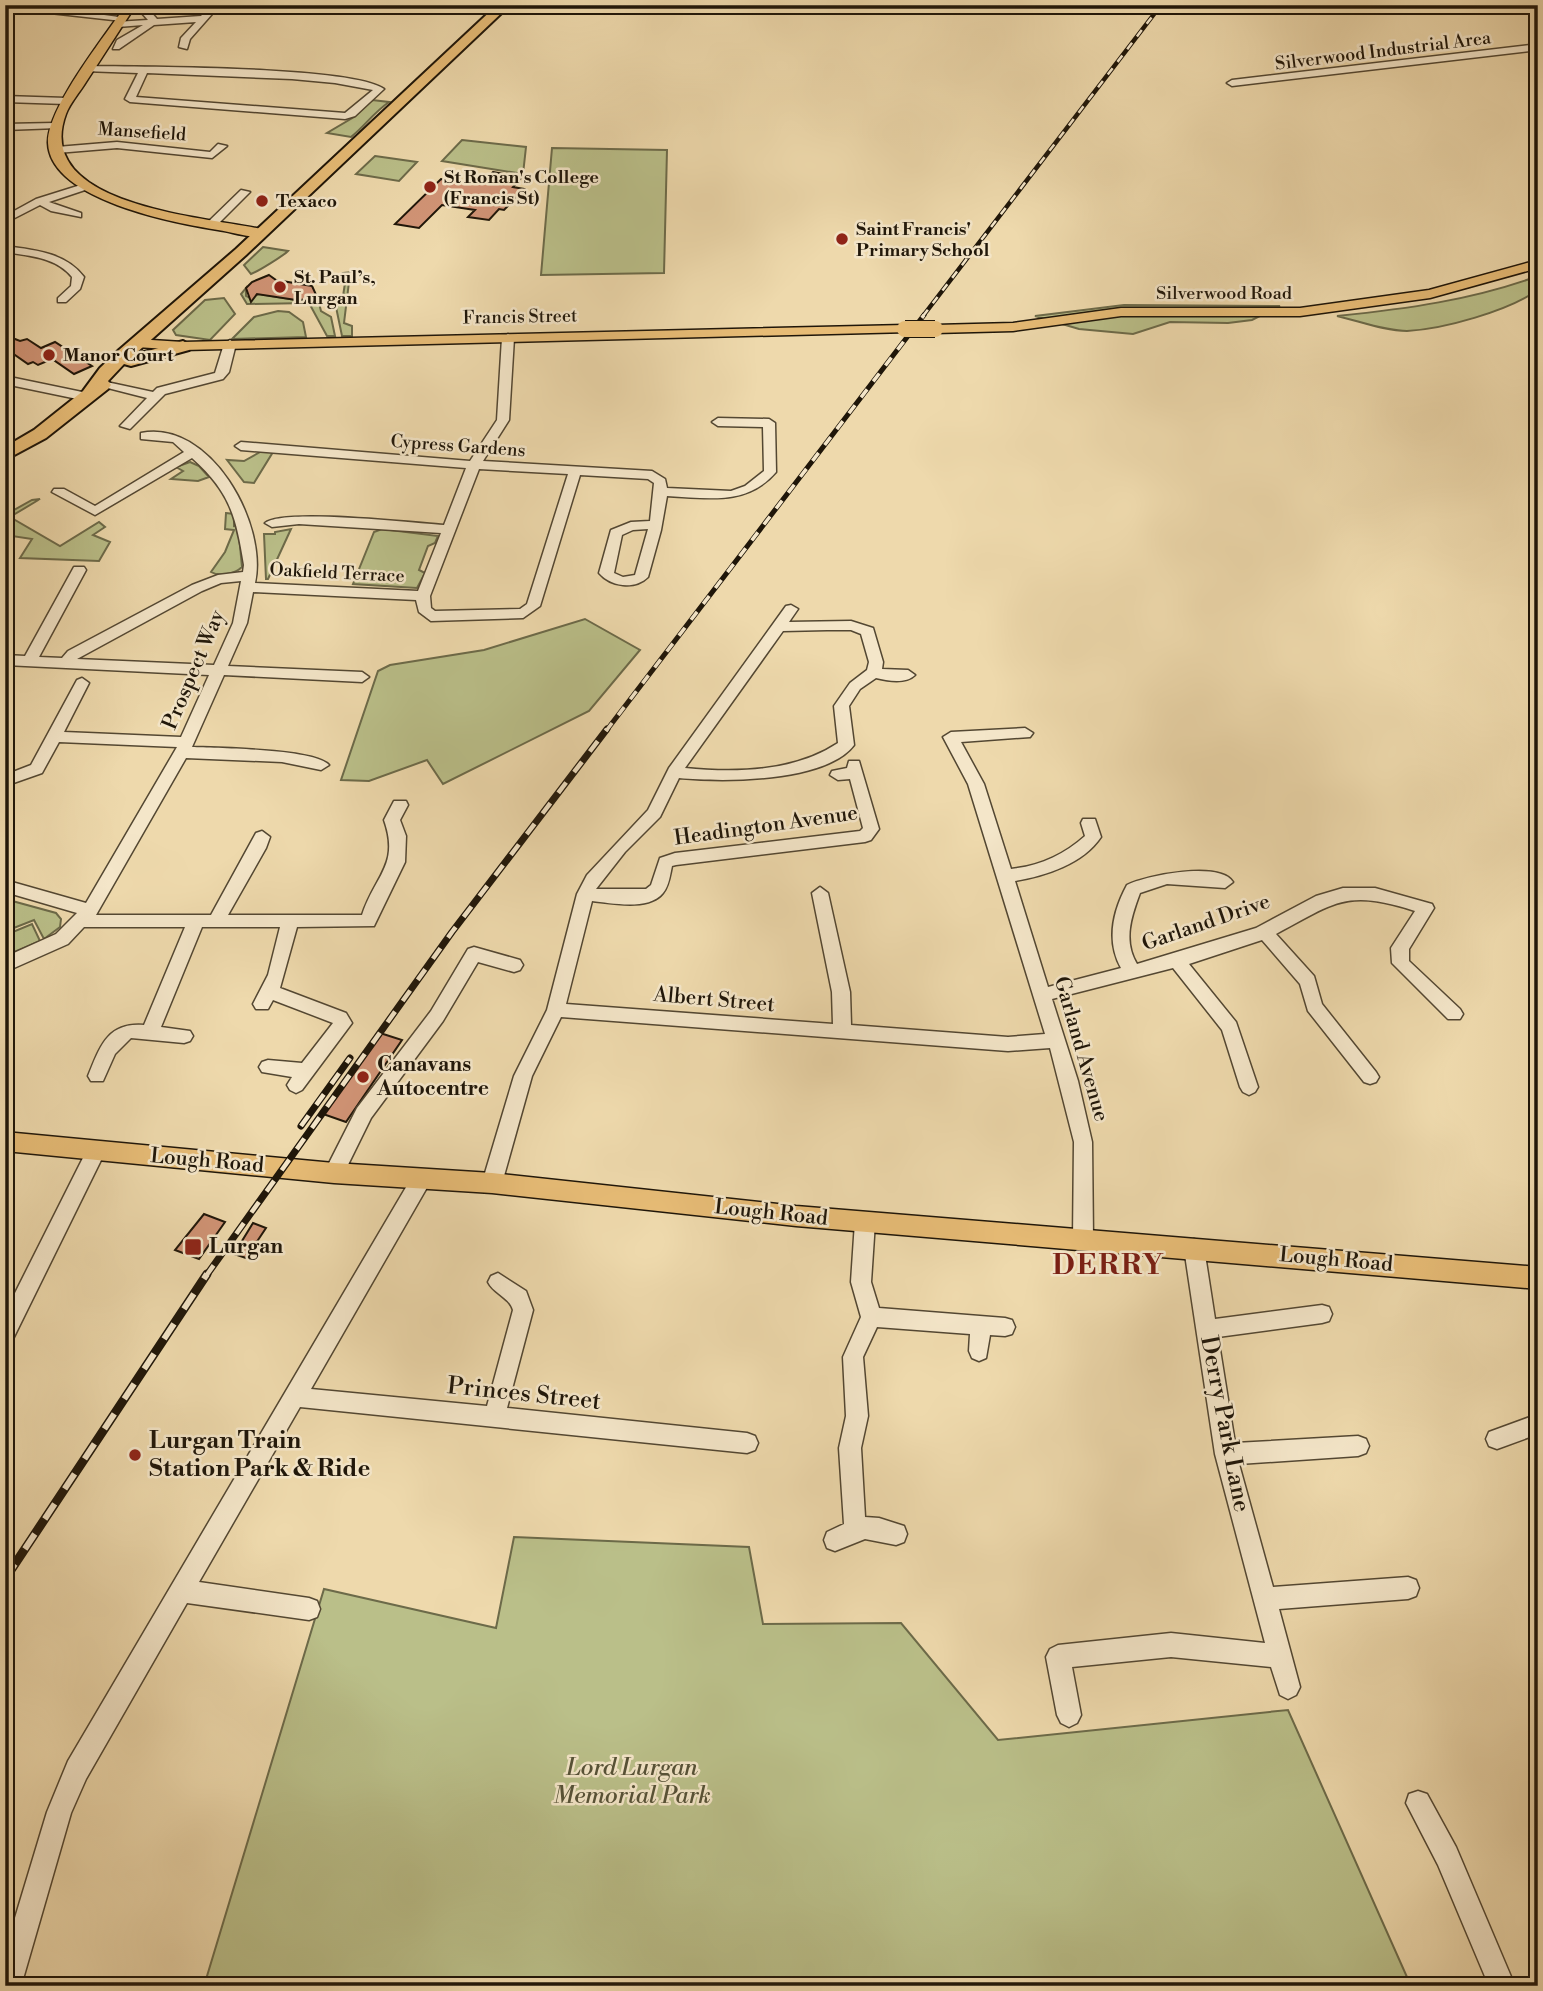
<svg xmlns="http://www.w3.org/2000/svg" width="1543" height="1991" viewBox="0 0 1543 1991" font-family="'Libre Bodoni',serif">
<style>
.green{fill:#babf89;stroke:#6c6a49;stroke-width:2}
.building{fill:#d19476;stroke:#1f1609;stroke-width:2}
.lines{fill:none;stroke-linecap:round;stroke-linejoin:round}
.minor-casing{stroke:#534732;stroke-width:3}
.major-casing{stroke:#1f1609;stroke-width:3}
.highway-casing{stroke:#1f1609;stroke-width:4}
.minor{fill:#f4e6c9;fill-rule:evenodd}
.major{fill:#e7bc76;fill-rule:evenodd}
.highway{fill:#e7bc76;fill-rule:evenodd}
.rail-far3-casing{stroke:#1f1609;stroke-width:4.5}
.rail-far2-casing{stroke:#1f1609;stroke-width:5}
.rail-far1-casing{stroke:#1f1609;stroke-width:7}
.rail-casing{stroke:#1f1609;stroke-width:9}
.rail-far3{stroke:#f4e6c9;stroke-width:2.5;stroke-dasharray:8;stroke-linecap:butt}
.rail-far2{stroke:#f4e6c9;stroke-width:3.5;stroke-dasharray:10;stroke-linecap:butt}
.rail-far1{stroke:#f4e6c9;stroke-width:4.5;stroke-dasharray:13;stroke-linecap:butt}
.rail{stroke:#f4e6c9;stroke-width:6;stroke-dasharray:18;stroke-linecap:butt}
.major-bridge-casing{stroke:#1f1609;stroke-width:18;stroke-linecap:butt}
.major-bridge{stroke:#e7bc76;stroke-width:16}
.poi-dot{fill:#8f2418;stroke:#f4e6c9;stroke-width:2.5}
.labels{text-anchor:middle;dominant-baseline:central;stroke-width:5;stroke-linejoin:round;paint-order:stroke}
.far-street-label{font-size:18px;fill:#1f1609;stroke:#f4e6c9}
.far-poi-label{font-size:18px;font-weight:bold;fill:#1f1609;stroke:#f4e6c9;text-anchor:start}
.street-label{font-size:21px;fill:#1f1609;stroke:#f4e6c9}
.poi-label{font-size:21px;font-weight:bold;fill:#1f1609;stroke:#f4e6c9;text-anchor:start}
.near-street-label{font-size:24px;fill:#1f1609;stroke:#f4e6c9}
.near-poi-label{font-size:24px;font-weight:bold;fill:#1f1609;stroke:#f4e6c9;text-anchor:start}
.near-park-label{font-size:24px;font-style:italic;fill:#555136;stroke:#f4e6c9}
.district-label{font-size:28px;font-weight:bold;letter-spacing:2px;fill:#7a1f14;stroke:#f4e6c9}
</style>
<rect width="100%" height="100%" fill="#eed9ac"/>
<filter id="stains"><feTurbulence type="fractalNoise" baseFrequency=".00286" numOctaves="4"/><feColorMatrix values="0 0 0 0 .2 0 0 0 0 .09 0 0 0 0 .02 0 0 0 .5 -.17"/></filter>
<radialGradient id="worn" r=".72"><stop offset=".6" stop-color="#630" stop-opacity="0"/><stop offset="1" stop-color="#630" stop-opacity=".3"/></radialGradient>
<path class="green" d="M372,100L389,102C372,114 366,125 351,137L327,133L354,117Z
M462,140L526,147L523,174L442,161Z
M552,148L667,150L664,273L541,275Z
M375,156L417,162L399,181L356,174Z
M263,247L288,251C283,256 257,272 251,274L244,265Z
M343,273L353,272L357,276L349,282L344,323L352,326V336H342L336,307L342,303L345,283L336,278Z
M1538,276V290C1508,311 1444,329 1407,331C1385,331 1359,321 1337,316C1406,309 1472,300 1538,276Z
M246,288V296L250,298L259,294L296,300L318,299L321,311L331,317L335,336H327L309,303L247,304L241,294Z
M224,298L235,314L210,340L176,335L173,330L205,300Z
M1124,305L1280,306L1252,320L1228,323L1170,322L1133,334L1079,329L1035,316Z
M278,311L289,312L303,322L306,337L232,339L254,317Z
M262,451L273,452L254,483L244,482L227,460L244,461Z
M190,462L199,466L209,477L198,481L171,479L183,471L176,467Z
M40,499L10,517L60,546L99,522L105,527L93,535L110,542L99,561L20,558L32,539L5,535V515L32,500Z
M226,513L234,514V526L238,525L242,567C235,574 219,577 211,572L225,552L234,530L225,529Z
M291,529L268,579H266L264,534H275V532Z
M382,529L438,536L435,543L428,546L419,570L425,573L417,588L353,584L374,532Z
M585,619L640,650L589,711L443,784L427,760L369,781L341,780L378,671L390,665L484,650Z
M5,899L56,913L61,919L60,927L44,939L34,920L6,931L8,934L32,924L40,941L5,956Z
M514,1537L749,1547L763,1624L901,1623L998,1740L1288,1710L1411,1986H204L324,1589L496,1628Z"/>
<path class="building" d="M493,172L522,177L513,187L524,189L504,210L499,209L489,220L468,217L475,210L442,205L419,228L395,224L441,179L472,184L476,181L484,182Z
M269,275L276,280L312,286L318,299L296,300L257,294L251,302L246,288L252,282Z
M15,339L20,341L27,339L41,348L55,342L92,366L74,374L52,359L38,365L33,362L28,364L5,348V343Z
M380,1033L402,1040L346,1122L323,1114Z
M204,1214L225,1222L199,1259L175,1250Z
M253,1223L266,1228L246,1258L234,1254Z"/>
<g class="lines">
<g class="minor-casing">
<path id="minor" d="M5,5H31L126,18L122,21L5,8Z
M143,5H152L149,10L157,19L201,16L211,5H220L190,39L187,49L179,47L181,38L196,22L154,25L119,49H113L117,40L143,25L118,27L115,22L148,20L140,11Z
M1538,44V50L1232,86L1227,83L1232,80Z
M87,66C137,67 353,66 384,89L355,116L345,119L130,102L125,99L138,73L84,71L82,69ZM147,73L292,79L335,83L373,90L345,113L136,97Z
M5,96L66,98L71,101L66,104L5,102Z
M55,123L58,124V128L5,130V124Z
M117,142L210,152L218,144L227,146L212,158L117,148L57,153L52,150L57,147Z
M87,183L91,184V188L49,202L81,213V217L51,211L40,205L5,223V216L36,199Z
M241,190L250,192L215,227H207V223Z
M5,246C34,250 65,252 84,277L80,289L66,302H58V298L71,286L72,277C56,257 29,256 5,252Z
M508,334L514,338L509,420L483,461L652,471L665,479L667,488L731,491L745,486L764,471L763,427L718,426L712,422L718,418L769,419L775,423L776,472C747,506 708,498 667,496L661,530L648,577C635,590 611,587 599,573L611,530L631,522L650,521L654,483L648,479L580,475L540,606L523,618L431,621L419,612L416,600L253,592L247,623L228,666L362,672L369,677L362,682L224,675L192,747C217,748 315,749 329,765L321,770L282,762L186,758L96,915H211L256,833L262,831L270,837L266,848L228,915H362C375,875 400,865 384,820L394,801H406L408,805L400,820L406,836L405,862L374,926L297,927L280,988L346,1013L352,1023L302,1090L296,1093L290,1090L287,1085L292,1077L262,1072L259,1067L262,1062L268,1060L302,1063L333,1023L273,1000L268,1009H256L253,1004L268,975L280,927H202L161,1027L190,1031L193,1036L190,1041L184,1043L131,1038L115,1054L103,1081H91L88,1076C100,1047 107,1022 144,1025L185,927H84L68,944L5,972V957L56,934L77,913L5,892V880L86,903L177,747L59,742L42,773L5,786V775L31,765L77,680L82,678L89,683L64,732L181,737L209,675L5,665V655L25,656L74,567H84L86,570L39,657L62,658L68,651L192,585L218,575L243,572L244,565C236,516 230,492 192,458L95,515L52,492L54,489H64L95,506L184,452L173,442L141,439V433C210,419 268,524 255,583L418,591L441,533L299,524L272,527L265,523C282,508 414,523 444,525L466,468L241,450L235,446L241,442L470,461L497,420L502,338ZM479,469L568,474L527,604L520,609L435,611L431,608L430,596ZM648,529L635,575L623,577L614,573L622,535L633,530ZM241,581L233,623L214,665L77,659L202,591L221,583Z
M230,340L236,344L229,372L223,379L165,394L130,429L120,426L147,398L96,385L102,381L153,392L157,388L215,373L224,344Z
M5,376L87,393L93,397L87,401L5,384Z
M791,605L798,609L789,622L851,621L873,628L883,662L882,669L908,670L915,675C906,684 888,681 876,678L860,689L849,706L854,745C825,783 722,782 679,778L660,817L625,852L596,889H646L651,885L660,858L675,853L860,831L863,828L850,779L838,780L830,775L832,771L847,768L849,761H859L879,829L871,840L865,842L676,865L672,866C670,875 669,886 663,893C649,911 611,903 592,901L566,1004L833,1024L832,992L812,893L820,887L828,893L850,992L851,1025L1008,1037L1045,1034L968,784L943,737L951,732L1025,728L1033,733L1030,737L961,742L984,784L1011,869C1039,866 1064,855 1085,836L1081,823L1083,819H1095L1101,837C1083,864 1045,876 1015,881L1048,987L1121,968C1106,941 1113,911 1127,885C1147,875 1220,861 1233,882L1225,888L1167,884L1140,893C1131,917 1123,941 1137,964L1256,928L1316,896L1343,888H1375L1432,904L1434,908L1409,949V961L1460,1009L1463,1014L1460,1019H1448L1392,963L1391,948L1415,911C1346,889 1336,902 1276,934L1314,976L1322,1004L1376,1072L1379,1077L1376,1082L1370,1084L1364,1082L1308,1011L1300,984L1262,940L1189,964L1236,1022L1258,1087L1255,1092L1249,1095L1243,1092L1240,1087L1222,1030L1173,968L1052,999L1078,1081L1092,1142L1093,1239L1090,1245L1083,1248L1076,1245L1073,1239L1074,1142L1050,1048L1008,1051L561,1017L532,1076L502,1183L499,1189L492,1191L485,1189L482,1183L514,1076L547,1010L577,894L587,875L648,810L669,768L786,606ZM827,630H851L861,634L869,662L867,670L850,683L834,706L838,743C794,772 736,773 685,768L783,631Z
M474,947L520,960L523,965L520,970L514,972L478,962L443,1021L371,1118L341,1179L334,1181L327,1179L324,1173L357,1108L431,1011L468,949Z
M97,1142L104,1144L106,1150L12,1341L5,1343V1313L90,1144Z
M422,1170L429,1172L432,1178L429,1184L311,1389L487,1406L513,1310C509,1297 494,1294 488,1282L491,1276L498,1273L526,1291L533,1310L507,1408L747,1433L755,1436L758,1443L755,1450L747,1453L300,1407L199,1582L309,1598L317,1601L320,1609L317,1617L309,1620L187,1603L86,1779L71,1813L21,1986H5V1951L47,1812L68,1761L415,1172Z
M865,1213L872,1216L875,1222L871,1282L879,1308L1005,1318L1012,1320L1015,1327L1012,1334L1005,1336L990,1335L986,1358L979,1361L972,1358L969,1351L970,1334L877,1327L863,1357L868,1416L861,1448L865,1517L879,1518L904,1526L907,1534L904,1542L896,1545L865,1539L835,1551L827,1548L824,1540L827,1532L844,1524L839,1448L846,1416L843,1357L861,1317L851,1282L855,1222L858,1216Z
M1194,1239L1201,1242L1204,1248L1215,1319L1322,1305L1329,1307L1332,1314L1329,1321L1322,1323L1218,1337L1235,1443L1358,1436L1366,1439L1369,1446L1366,1453L1358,1456L1239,1464L1273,1587L1408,1577L1416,1580L1419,1588L1416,1596L1408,1599L1279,1609L1300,1687L1296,1695L1288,1699L1280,1695L1271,1667L1171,1657L1072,1667L1081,1715L1077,1723L1069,1727L1061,1723L1057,1715L1046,1657L1050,1649L1058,1645L1171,1633L1265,1643L1215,1454L1184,1248L1187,1242Z
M1538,1414V1434L1497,1449L1489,1446L1486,1439L1489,1432Z
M1418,1791L1427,1794L1456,1847L1515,1986H1489L1438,1865L1406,1803L1409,1794Z"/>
</g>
<g class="major-casing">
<path id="major" d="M126,5H136C119,31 103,56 86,82C80,92 70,103 66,114C31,208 210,217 266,230V236C251,239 233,232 218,230C175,223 50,200 48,143C47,108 105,36 126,5Z
M1538,260V268L1430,298L1300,316H1121L1013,331L935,333L928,329L935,325L1013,323L1121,308H1300L1429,290Z
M905,325L912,329L910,332L183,350L136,347L129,343L136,339L183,342Z
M5,1132L334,1163L492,1173L796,1206L1538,1267V1289L796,1226L492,1193L334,1183L5,1151Z"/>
</g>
<g class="highway-casing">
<path id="highway" d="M497,5H510L246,255L134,355L183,341L191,346L189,350L131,366L124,364L108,381L111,385L108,389L46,438L5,460V447L34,430L83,391L100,368L119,350L236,249Z"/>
</g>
<use href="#minor" class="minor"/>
<use href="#major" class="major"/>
<use href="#highway" class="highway"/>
<g class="rail-far3-casing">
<path id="rail-far3" d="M923,316L1161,5"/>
</g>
<g class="rail-far2-casing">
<path id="rail-far2" d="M606,731L924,315"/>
</g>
<g class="rail-far1-casing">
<path id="rail-far1" d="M301,1126L350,1058
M206,1276L452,932L607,729"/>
</g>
<g class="rail-casing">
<path id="rail" d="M5,1579L207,1274"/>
</g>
<use href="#rail-far3" class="rail-far3"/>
<use href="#rail-far2" class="rail-far2"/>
<use href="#rail-far1" class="rail-far1"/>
<use href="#rail" class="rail"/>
<g class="major-bridge-casing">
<path id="major-bridge" d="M905,329H935"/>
</g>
<use href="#major-bridge" class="major-bridge"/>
</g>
<g class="poi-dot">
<circle cx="430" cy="187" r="7"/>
<circle cx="262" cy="201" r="7"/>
<circle cx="842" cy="239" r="7"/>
<circle cx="280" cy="287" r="7"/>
<circle cx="49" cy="355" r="7"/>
<circle cx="363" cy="1077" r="7"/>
<rect x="184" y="1238" width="18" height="18" rx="3.5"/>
<circle cx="135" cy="1455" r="7"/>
</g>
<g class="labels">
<g class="far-street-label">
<text transform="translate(1383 51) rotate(-7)">Silverwood Industrial Area</text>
<text transform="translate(142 132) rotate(4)">Mansefield</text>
<text x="1224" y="293">Silverwood Road</text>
<text transform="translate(520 317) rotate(-1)">Francis Street</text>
<text transform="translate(458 446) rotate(4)">Cypress Gardens</text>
<text transform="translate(337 573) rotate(3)">Oakfield Terrace</text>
</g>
<g class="far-poi-label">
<text x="444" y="177">St Ronan's College<tspan x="444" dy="21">(Francis St)</tspan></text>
<text x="276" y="201">Texaco</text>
<text x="856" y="229">Saint Francis'<tspan x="856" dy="21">Primary School</tspan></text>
<text x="294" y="277">St. Paul’s,<tspan x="294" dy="21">Lurgan</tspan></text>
<text x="63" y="355">Manor Court</text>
</g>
<g class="street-label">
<text transform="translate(194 670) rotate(-67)">Prospect Way</text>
<text transform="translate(766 826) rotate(-8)">Headington Avenue</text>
<text transform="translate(1206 923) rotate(-19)">Garland Drive</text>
<text transform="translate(714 1000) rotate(5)">Albert Street</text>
<text transform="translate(1081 1049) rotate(74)">Garland Avenue</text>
<text transform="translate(207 1161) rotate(5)">Lough Road</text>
<text transform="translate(771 1213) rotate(6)">Lough Road</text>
<text transform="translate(1336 1260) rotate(5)">Lough Road</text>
</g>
<g class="poi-label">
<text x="377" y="1065">Canavans<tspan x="377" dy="24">Autocentre</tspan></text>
<text x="209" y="1247">Lurgan</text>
</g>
<g class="near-street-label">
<text transform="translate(524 1394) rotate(6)">Princes Street</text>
<text transform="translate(1225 1424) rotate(79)">Derry Park Lane</text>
</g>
<g class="near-poi-label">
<text x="149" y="1441">Lurgan Train<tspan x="149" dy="28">Station Park &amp; Ride</tspan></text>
</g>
<g class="near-park-label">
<text x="632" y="1768">Lord Lurgan<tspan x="632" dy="28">Memorial Park</tspan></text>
</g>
<g class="district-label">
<text x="1109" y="1265">DERRY</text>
</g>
</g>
<rect width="1543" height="1991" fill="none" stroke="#eed9ac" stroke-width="28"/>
<rect x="7" y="7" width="1529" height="1977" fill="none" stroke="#1f1609" stroke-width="3.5"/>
<rect x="14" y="14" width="1515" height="1963" fill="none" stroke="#1f1609" stroke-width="2"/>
<rect width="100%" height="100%" filter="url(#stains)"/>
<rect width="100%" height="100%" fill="url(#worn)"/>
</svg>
